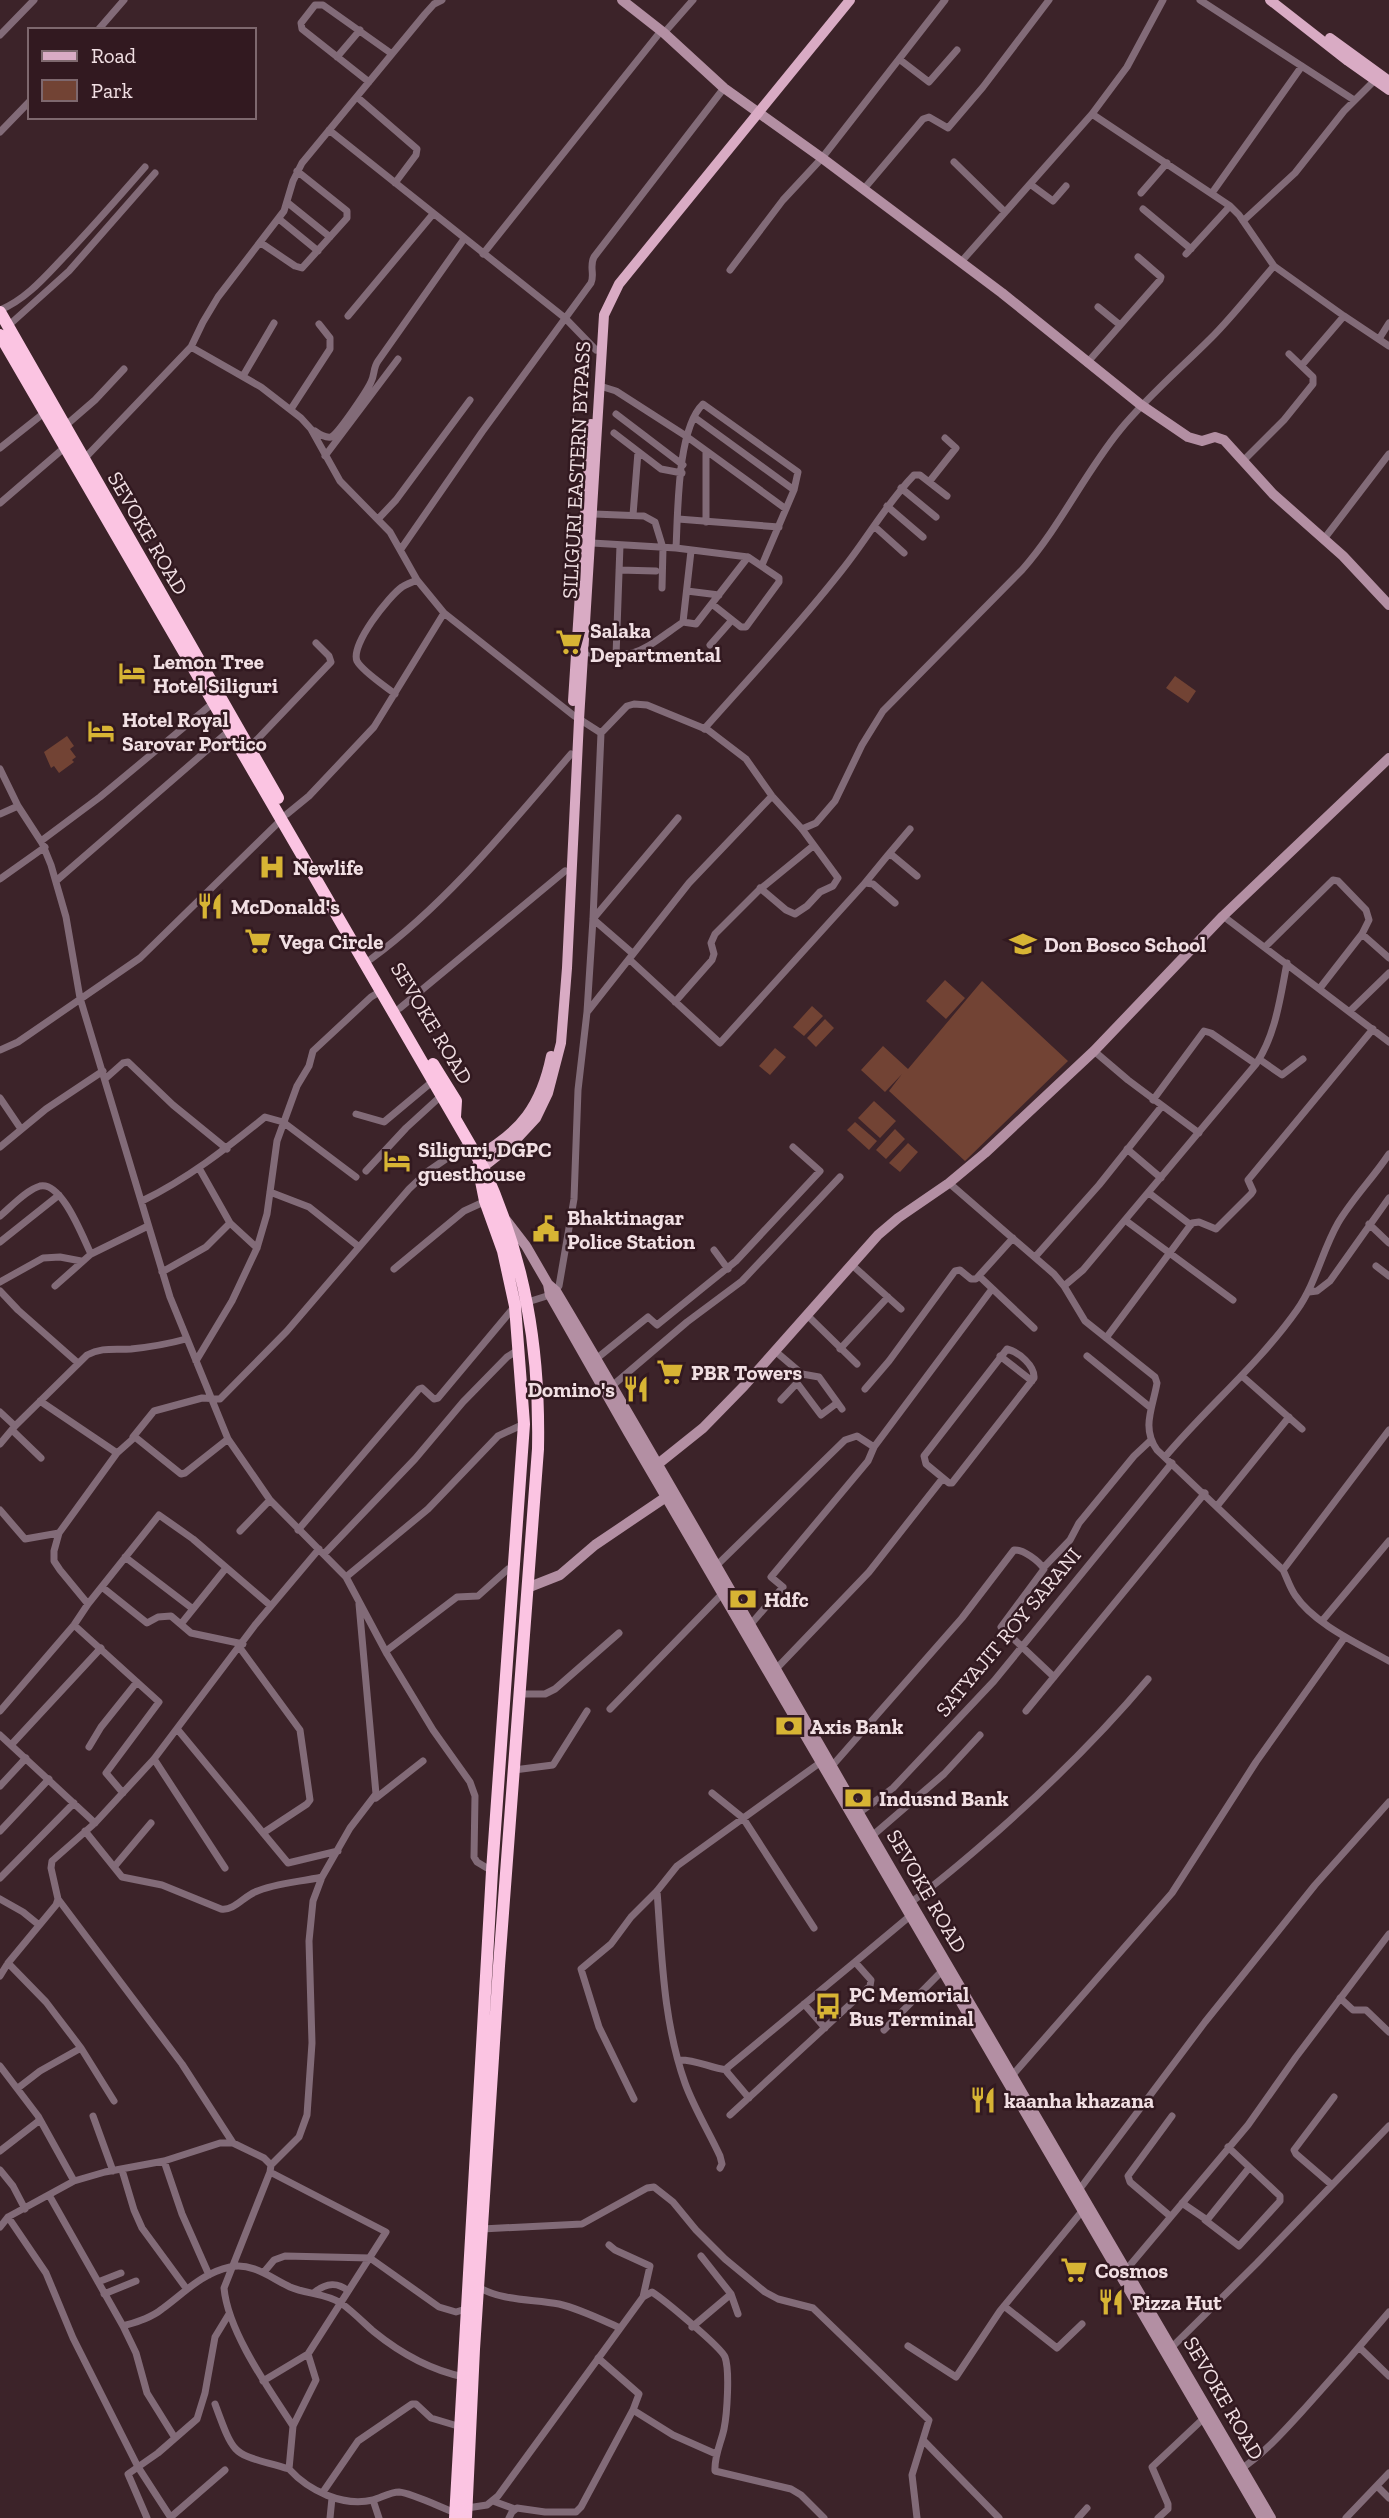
<svg xmlns="http://www.w3.org/2000/svg" width="1389" height="2518" viewBox="0 0 1389 2518" font-family="'Zilla Slab',serif">
<style>
.green{fill:#724334}
.lines{fill:none;stroke-linecap:round;stroke-linejoin:round}
.street{stroke:#826b78;stroke-width:7}
.secondary{stroke:#b38fa3;stroke-width:10}
.primary{stroke:#d9abc4;stroke-width:10}
.highway{stroke:#fbc4e2;stroke-width:12}
.labels{text-anchor:middle;dominant-baseline:central;stroke-width:5;stroke-linejoin:round;paint-order:stroke}
.street-label{font-size:21px;fill:#f1dfe3;stroke:#321920}
.poi-label{font-size:21px;font-weight:bold;fill:#f1dfe3;stroke:#321920;text-anchor:start}
</style>
<rect width="100%" height="100%" fill="#3c2329"/>
<path class="green" d="M1175,676L1196,691L1188,703L1166,688Z
M67,736L74,746L70,749L76,757L72,760L74,762L59,773L54,766L51,768L44,752Z
M945,980L965,998L946,1019L926,1001Z
M982,981L1068,1061L965,1161L889,1091L902,1074L885,1092L861,1070L883,1046L908,1069Z
M812,1006L823,1016L804,1036L793,1027Z
M825,1019L834,1028L816,1047L807,1038Z
M775,1048L786,1057L770,1075L759,1066Z
M874,1101L896,1121L880,1138L858,1118Z
M855,1122L877,1141L869,1150L847,1130Z
M895,1129L905,1139L886,1159L876,1150Z
M908,1143L918,1152L900,1172L889,1163Z"/>
<g class="lines">
<path class="street" d="M1200,0L1354,100
M98,30L124,0
M664,33L693,0
M0,35L34,0
M337,57L360,30
M899,59L929,82L957,50
M369,82L302,29L301,23L315,5H323L392,54
M357,97L417,149L416,155L395,183
M1092,114L1230,206L1239,215L1274,266L1344,316L1389,346
M329,130L565,318L596,350
M0,132L30,101
M954,162L1005,212
M1030,184L1053,201L1066,186
M863,190L923,119L929,117L948,128L983,87L1049,0
M1141,193L1167,163
M1212,193L1302,66
M288,203L330,237
M1143,209L1191,249
M279,219L318,251
M1243,221L1295,173L1344,111L1375,80
M261,243L295,266L302,268L347,218V211L297,171
M483,254L661,31
M1186,254L1230,206
M961,262L1092,114L1127,67L1163,0
M730,270L783,200L822,158L945,0
M1098,307L1120,325
M0,310C25,300 44,278 62,259C91,229 118,198 145,167
M348,316L433,214
M8,326L69,271L155,173
M1379,339L1389,323
M191,347L261,387L301,418L311,429L340,481L390,532L417,580L444,613L573,715L601,733L593,919L587,1012L578,1090L574,1199L559,1286L550,1295L515,1306L438,1398L434,1399L422,1388L419,1389L298,1530
M1087,363L1160,280L1161,277L1138,257
M1302,365L1344,316
M243,376L274,323
M600,386L616,391L686,436L786,509
M291,409L330,349V338L319,324
M616,414L683,465
M694,417L794,490
M65,426L95,400L124,369
M315,431C319,434 325,438 331,437C338,434 367,391 371,382C375,374 373,368 378,361L464,239
M614,433L661,469L682,473
M0,448L44,413
M325,456L398,359
M84,459L191,347L203,322L218,297L284,211L293,181L302,163L425,14L434,4L442,0
M1243,461L1284,420L1313,384V377L1289,354
M929,482L956,448L945,438
M901,488L936,517
M0,503L64,448
M887,506L923,537
M594,514L644,516L655,522L663,548L662,588
M633,515L638,452
M379,518L396,500L470,400
M678,519L779,527
M706,522V451
M874,526L904,553
M1324,539L1389,454
M592,543L676,548L748,557L779,578V582L746,627H741L712,604
M676,548C678,512 677,429 703,404L798,472L794,490L762,565
M401,549L482,432L591,283C595,275 589,266 594,257L724,88
M619,570L656,571
M687,591L719,595
M683,622L691,551
M710,645L732,620
M583,652C638,660 640,652 683,622L696,624L748,557
M616,656L620,545
M395,694C385,686 362,671 357,661C350,645 389,596 402,587C407,584 412,582 417,580
M704,729C751,676 799,625 842,570C867,539 886,504 914,475H920L947,496
M601,733L627,706L634,704L647,705L708,730L746,759L772,796L802,829L838,878L833,886L820,892L807,906L795,914L786,910L760,888
M249,748L331,662L329,656L316,643
M0,769L18,806L42,843L51,865L66,917L80,998L170,1297L228,1439L270,1500L346,1577L387,1654L433,1730L470,1782L475,1796L474,1857L477,1862L492,1871
M0,814L18,806
M287,814L309,796L374,727L444,613
M802,829L816,823L835,801L862,745L883,711L1022,570C1060,527 1084,474 1120,430C1147,397 1180,369 1211,338C1233,316 1253,290 1274,266
M41,841L100,797L213,703
M888,855L910,829
M0,879L45,847
M56,881L229,731
M865,883L888,855L893,856L917,876
M1223,916L1389,1042
M1362,934L1389,958
M1265,947L1333,880L1338,881L1366,910L1369,920L1362,934L1320,988
M631,952L593,919L678,818
M371,959C448,902 509,826 571,754
M630,960L720,1043L865,883L873,884L895,903
M675,1002L712,960L714,954L711,943L715,934L758,891L813,846
M400,1008L565,871
M588,1011L689,883L772,796
M1350,1011L1389,973
M0,1050L18,1042L140,958L281,820
M1094,1051L1128,1080L1199,1133
M1259,1059L1282,1075L1303,1059
M105,1079L123,1063L128,1062L173,1105L227,1149
M0,1098L21,1129
M1153,1100L1204,1031L1211,1033L1256,1064
M356,1114L384,1122L433,1081
M0,1147L46,1109L103,1071
M1127,1149L1161,1178
M199,1168L230,1223L257,1248
M366,1171L406,1128L442,1095
M949,1183L1054,1274L1064,1286L1085,1321L1155,1377L1157,1383C1153,1407 1141,1428 1157,1450L1283,1570C1287,1578 1290,1588 1295,1595C1314,1624 1359,1644 1389,1661
M270,1192L309,1207L358,1246
M1149,1193L1191,1225
M142,1201C187,1179 226,1149 265,1117L283,1122L356,1177
M0,1216C11,1207 26,1190 40,1186C62,1181 83,1238 91,1254
M1125,1220L1233,1300
M1369,1224L1389,1243
M0,1242L59,1195
M714,1250L728,1269
M1035,1257L1099,1185L1162,1106
M851,1264L901,1309
M1376,1266L1389,1276
M394,1269L464,1211L488,1200
M162,1272L206,1247L230,1223
M979,1276L1034,1328
M0,1282L43,1258L60,1257L81,1261
M55,1286L91,1254L148,1226
M1064,1286L1083,1270L1256,1064C1276,1034 1280,998 1287,963
M0,1291L18,1310L78,1363
M1309,1292L1317,1291L1330,1281L1389,1198
M807,1315L857,1364
M1106,1338L1192,1223L1199,1222L1216,1229L1251,1194L1253,1191L1248,1180L1373,1029
M840,1349L888,1297
M1007,1349C1019,1352 1035,1366 1034,1378L952,1483H949L926,1464L924,1456Z
M775,1351L802,1374L819,1377L842,1409
M1000,1356L1032,1381
M1087,1356L1151,1408
M596,1359L648,1317L657,1325L736,1261L820,1171L793,1147
M196,1361L232,1301L257,1248L267,1214L277,1141L297,1086L309,1066L313,1051L371,997L381,991
M1242,1376L1302,1429
M612,1386L687,1322L742,1281L840,1177
M865,1389L889,1361L955,1271L960,1270L971,1279H976L1013,1238
M781,1400L797,1383L821,1415L837,1403
M40,1401L117,1453
M0,1412L15,1426
M12,1430L41,1458
M133,1437L154,1411L202,1398L220,1399L287,1331L409,1189L427,1172L469,1143
M0,1444L15,1426L87,1355C102,1347 114,1350 131,1349C150,1347 168,1344 186,1339
M1165,1457C1207,1407 1259,1364 1297,1310C1316,1283 1322,1251 1338,1223C1353,1198 1373,1178 1389,1154
M1217,1506L1289,1417
M0,1510L25,1539L59,1533
M240,1531L270,1500
M324,1554L415,1459L463,1402L507,1357L518,1350
M125,1557L193,1609
M1044,1567L1070,1540L1079,1523L1134,1456L1150,1441
M714,1568L845,1440L857,1436L874,1447
M1283,1570L1389,1430
M346,1577L428,1509L498,1436L524,1424
M102,1587L147,1623L158,1617L171,1616L191,1633L243,1644
M88,1604L60,1570L54,1561V1551L59,1533L117,1453L135,1437L181,1474L185,1473L228,1439
M1322,1621L1389,1541
M181,1624L226,1568
M751,1624L783,1587L771,1577L868,1461L874,1447L992,1289
M74,1625L159,1702L106,1773L123,1793
M240,1648L300,1730L310,1800L307,1804L263,1833
M386,1651L457,1597L478,1596L508,1569L514,1568
M776,1669L869,1572L943,1478
M519,1694H545L555,1689L619,1633
M610,1709L723,1593
M0,1711L74,1625L88,1604L159,1515L193,1539L271,1606
M1026,1711L1205,1493
M178,1730L288,1863L338,1851
M0,1735L95,1823
M11,1745L101,1648
M89,1747L101,1727L137,1682
M154,1759L225,1868
M832,1766L962,1618L1014,1550C1023,1549 1039,1561 1044,1569L1001,1627L1054,1677
M514,1770L553,1765L587,1711
M0,1786L26,1758
M712,1793L743,1818L814,1928
M376,1798L423,1761
M859,1813L893,1788L994,1681L1172,1463
M0,1831L49,1779
M85,1831L122,1877L162,1885L221,1909C234,1911 243,1897 255,1892C275,1883 300,1882 322,1877
M872,1836L944,1774L980,1735
M114,1867L151,1823
M0,1878L74,1803
M657,1891C662,1956 663,2021 685,2083C694,2108 709,2132 720,2156L722,2164L720,2168
M0,1899L23,1912L39,1925
M58,1899L182,2064L233,2143
M907,1905C939,1883 969,1856 998,1831C1053,1782 1101,1735 1148,1679
M8,1963L46,2002L81,2048L40,2071L18,2088
M0,1976L8,1963L56,1905L58,1899L51,1868L52,1861L95,1823L154,1759L255,1625L319,1549
M1340,1998L1353,2010H1366L1389,2032
M804,2004L825,2028
M884,2030L942,1971
M81,2048L114,2101
M678,2060C696,2059 709,2068 727,2070
M0,2066L38,2116L74,2181
M1010,2078L1172,1893L1256,1762L1345,1637
M749,2098L727,2072V2068L855,1962
M634,2099L599,2027L581,1969L611,1944L631,1917L657,1891L677,1866L821,1762
M730,2115L870,1986L871,1980L855,1962L910,1916
M93,2116L113,2171
M0,2151L40,2120
M164,2161L182,2214L209,2275
M271,2165L299,2137L307,2115L312,2043L309,1941L313,1901L322,1877L350,1828L376,1794L359,1604
M0,2170L13,2186L25,2209
M122,2170L134,2210L142,2228L186,2288
M270,2172L386,2232L308,2354L316,2380L293,2426
M1332,2185L1296,2154L1294,2150L1334,2097
M1079,2190L1205,2022L1315,1885L1389,1802
M49,2195L123,2326L136,2353L147,2393L175,2438
M1182,2203L1207,2220L1249,2168
M1170,2216L1130,2182L1128,2176L1172,2116
M8,2217L46,2273L73,2338L138,2467L171,2518
M1205,2220L1239,2246L1280,2201V2196L1228,2147
M0,2227L8,2217L74,2181L105,2172L164,2161L220,2143H233L264,2158L271,2165L270,2172L224,2288C228,2332 269,2389 293,2426L289,2469C309,2491 343,2507 373,2500C381,2498 390,2492 399,2492C412,2493 442,2508 456,2513
M482,2229L582,2224L647,2188L654,2187L673,2202L696,2230L725,2259L765,2292L778,2299L813,2308L929,2420L912,2475L917,2518
M609,2245L615,2250L650,2266L643,2297
M701,2256L731,2294
M1126,2270L1248,2125L1296,2057L1389,1934
M264,2272L274,2260L285,2256L370,2258L439,2307L456,2312L469,2308
M98,2282L121,2273
M478,2287C502,2301 532,2299 559,2304C580,2309 600,2319 620,2328
M315,2292C326,2283 338,2282 348,2291
M104,2294L136,2281
M1004,2306L1057,2348L1082,2324
M123,2326C136,2322 151,2318 162,2309C184,2293 202,2273 230,2267C252,2262 271,2278 290,2287C306,2294 325,2293 341,2303C352,2311 363,2322 373,2331C400,2353 430,2370 464,2377
M692,2327L731,2294L738,2314
M908,2346L956,2377L1000,2311L1083,2210
M1360,2348L1389,2376
M1169,2350L1257,2263L1389,2126
M263,2381L308,2354
M215,2404C236,2461 232,2452 289,2469
M633,2410L673,2435L716,2454
M924,2441L999,2518
M1238,2471C1264,2454 1285,2430 1306,2407C1334,2376 1362,2344 1389,2312
M1377,2486L1389,2498
M323,2492L358,2441L412,2404H416L431,2418L461,2427
M373,2500L379,2518
M493,2501L515,2509
M467,2508L487,2505L498,2496L643,2297L652,2292C663,2299 721,2347 725,2357C730,2371 727,2414 724,2429C721,2443 714,2456 715,2471L791,2489L801,2495L824,2518
M171,2517L225,2470
M147,2518L128,2474L158,2453L197,2419L205,2393L215,2337L229,2314
M330,2518L332,2498
M509,2518L512,2512L517,2508L545,2512H576L581,2507L633,2410L639,2394L598,2358
M1078,2518L1087,2508
M1158,2518L1168,2509V2504L1152,2467L1204,2418
M1346,2518L1389,2473"/>
<path class="secondary" d="M622,0L664,33L724,88L822,158L1002,293L1141,405L1188,437L1202,441L1215,437L1224,440L1273,494L1343,556L1389,605
M506,1220L526,1246L548,1284L556,1291C672,1485 782,1682 896,1877C1020,2091 1147,2304 1271,2518
M548,1284L550,1295L628,1432L1262,2518
M653,1468L703,1428L744,1386L878,1235L898,1218L949,1183L985,1153L1094,1051L1223,916L1389,758
M527,1588L560,1575L595,1545L666,1497"/>
<path class="primary" d="M1270,0L1348,61L1389,90
M1330,38L1389,81
M573,701L591,424
M477,1156C521,1132 541,1105 551,1056
M483,1167L510,1146L536,1118L548,1093L561,1043L567,968L579,720L604,315L619,284L850,0"/>
<path class="highway" d="M0,312L278,798
M0,335L483,1167C525,1259 540,1348 538,1449L499,1966L474,2349L466,2518
M433,1064L456,1101L455,1117
M455,2518L492,1871L524,1424L515,1306L503,1251L485,1201L478,1166"/>
</g>
<defs>
<g id="supermarket-bare" transform="scale(2.1)"><path d="M-6-5.5h2.5l.6 2H6L4.5 2H-2.5L-4.4-4H-6ZM-1.5 3.2a1.3 1.3 0 1 0 .1 0ZM3 3.2a1.3 1.3 0 1 0 .1 0Z" fill="#d7b434" stroke="#321920" stroke-width="2.5" paint-order="stroke"/></g>
<g id="hotel-bare" transform="scale(2.1)"><path d="M-6-4.5h1.5V1H6V5H4.5V3h-9V5H-6ZM-4 0a1.8 1.8 0 1 1 3.6 0ZM.5 0V-2.5h3Q6-2.5 6 0Z" fill="#d7b434" stroke="#321920" stroke-width="2.5" paint-order="stroke"/></g>
<g id="hospital-bare" transform="scale(2.1)"><path d="M-5-5h3v3.5h4V-5h3V5h-3V1.5h-4V5h-3Z" fill="#d7b434" stroke="#321920" stroke-width="2.5" paint-order="stroke"/></g>
<g id="restaurant-bare" transform="scale(2.1)"><path d="M-5-6h1v4h1v-4h1v4h1v-4h1v5L-1.5 .5V6h-2V.5L-5-1ZM5-6V6H3V1.5H1.5Q1.5-4 5-6Z" fill="#d7b434" stroke="#321920" stroke-width="2.5" paint-order="stroke"/></g>
<g id="school-bare" transform="scale(2.1)"><path d="M0-5L7-2L0 1L-7-2ZM-4 1L0 2.5L4 1V4Q0 6-4 4Z" fill="#d7b434" stroke="#321920" stroke-width="2.5" paint-order="stroke"/></g>
<g id="civic-bare" transform="scale(2.1)"><path d="M-.6-6.5H3V-4.5H.6V-3L4-1V1h2V6H-6V1h2V-1L-.6-3ZM-1.2 2.5V6h2.4V2.5Z" fill="#d7b434" stroke="#321920" stroke-width="2.5" paint-order="stroke"/></g>
<g id="bank-bare" transform="scale(2.1)"><path d="M-6-4H6V4H-6ZM0-2.3a2.3 2.3 0 1 0 0 4.6a2.3 2.3 0 1 0 0-4.6Z" fill="#d7b434" stroke="#321920" stroke-width="2.5" paint-order="stroke"/></g>
<g id="bus-bare" transform="scale(2.1)"><path d="M-5-6H5V4H4V6H2V4H-2V6H-4V4H-5ZM-3.5-4V0h7V-4ZM-3.5 1.2v1.5H-2V1.2ZM2 1.2v1.5H3.5V1.2Z" fill="#d7b434" stroke="#321920" stroke-width="2.5" paint-order="stroke"/></g>
</defs>
<g fill-rule="evenodd">
<use href="#supermarket-bare" x="569" y="642"/>
<use href="#hotel-bare" x="132" y="673"/>
<use href="#hotel-bare" x="101" y="731"/>
<use href="#hospital-bare" x="272" y="867"/>
<use href="#restaurant-bare" x="210" y="906"/>
<use href="#supermarket-bare" x="258" y="941"/>
<use href="#school-bare" x="1023" y="944"/>
<use href="#hotel-bare" x="397" y="1161"/>
<use href="#civic-bare" x="546" y="1229"/>
<use href="#supermarket-bare" x="670" y="1372"/>
<use href="#restaurant-bare" x="636" y="1389"/>
<use href="#bank-bare" x="743" y="1599"/>
<use href="#bank-bare" x="789" y="1726"/>
<use href="#bank-bare" x="858" y="1798"/>
<use href="#bus-bare" x="828" y="2006"/>
<use href="#restaurant-bare" x="983" y="2100"/>
<use href="#supermarket-bare" x="1074" y="2270"/>
<use href="#restaurant-bare" x="1111" y="2302"/>
</g>
<g class="labels">
<g class="street-label">
<text transform="translate(576 470) rotate(-87)">SILIGURI EASTERN BYPASS</text>
<text transform="translate(148 533) rotate(60)">SEVOKE ROAD</text>
<text transform="translate(432 1023) rotate(59)">SEVOKE ROAD</text>
<text transform="translate(1008 1632) rotate(-50)">SATYAJIT ROY SARANI</text>
<text transform="translate(927 1891) rotate(60)">SEVOKE ROAD</text>
<text transform="translate(1224 2398) rotate(60)">SEVOKE ROAD</text>
</g>
<g class="poi-label">
<text x="590" y="630">Salaka<tspan x="590" dy="24">Departmental</tspan></text>
<text x="153" y="661">Lemon Tree<tspan x="153" dy="24">Hotel Siliguri</tspan></text>
<text x="122" y="719">Hotel Royal<tspan x="122" dy="24">Sarovar Portico</tspan></text>
<text x="293" y="867">Newlife</text>
<text x="231" y="906">McDonald's</text>
<text x="279" y="941">Vega Circle</text>
<text x="1044" y="944">Don Bosco School</text>
<text x="418" y="1149">Siliguri, DGPC<tspan x="418" dy="24">guesthouse</tspan></text>
<text x="567" y="1217">Bhaktinagar<tspan x="567" dy="24">Police Station</tspan></text>
<text x="691" y="1372">PBR Towers</text>
<text x="615" y="1389" text-anchor="end">Domino's</text>
<text x="764" y="1599">Hdfc</text>
<text x="810" y="1726">Axis Bank</text>
<text x="879" y="1798">Indusnd Bank</text>
<text x="849" y="1994">PC Memorial<tspan x="849" dy="24">Bus Terminal</tspan></text>
<text x="1004" y="2100">kaanha khazana</text>
<text x="1095" y="2270">Cosmos</text>
<text x="1132" y="2302">Pizza Hut</text>
</g>
</g>
<rect x="28" y="28" width="228" height="91" fill="#321920" stroke="#7e686e" stroke-width="2"/>
<rect x="42" y="51" width="35" height="10" fill="#d9abc4" stroke="#7e686e" stroke-width="2"/>
<text x="91" y="63" font-size="21" fill="#f1dfe3">Road</text>
<rect x="42" y="80" width="35" height="21" fill="#724334" stroke="#7e686e" stroke-width="2"/>
<text x="91" y="98" font-size="21" fill="#f1dfe3">Park</text>
</svg>
